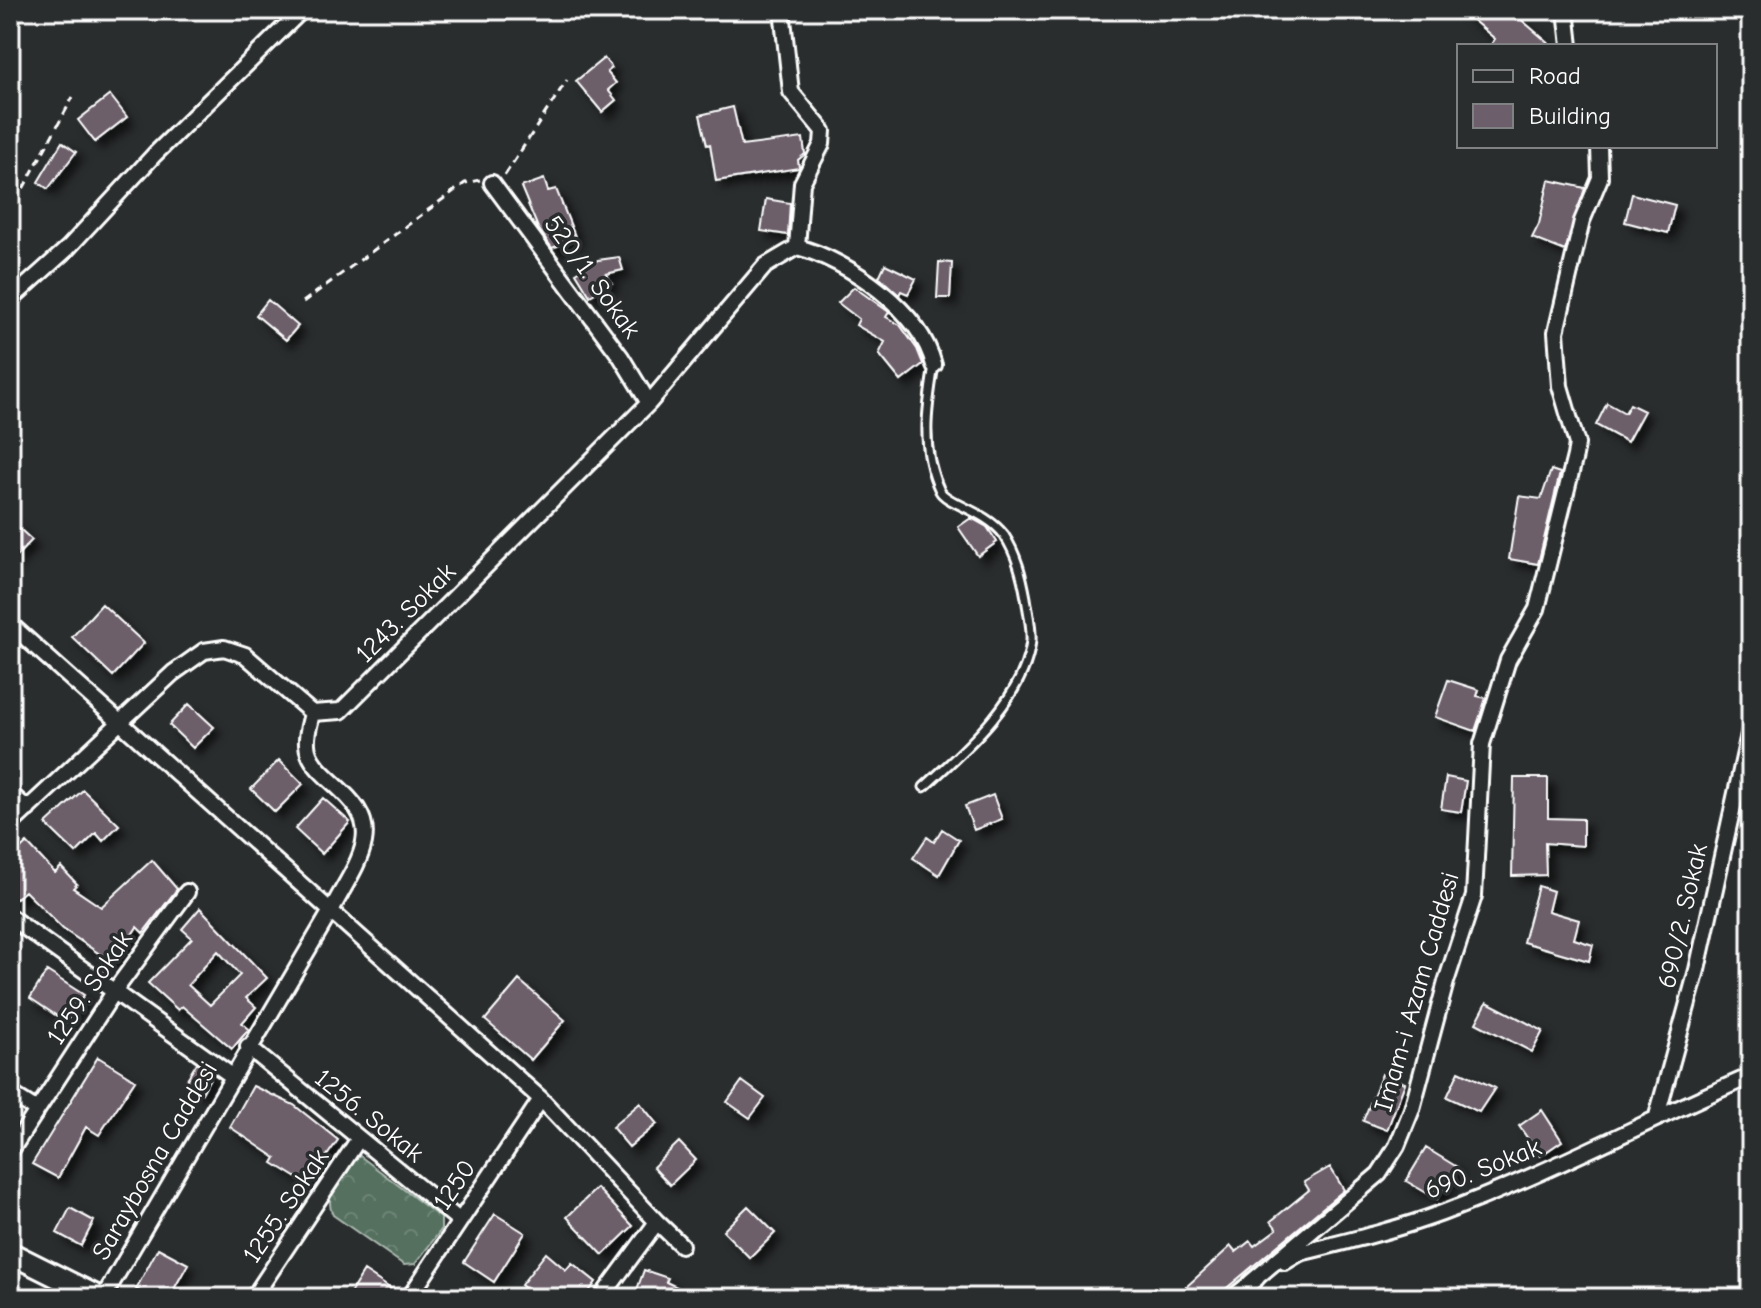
<svg xmlns="http://www.w3.org/2000/svg" width="1761" height="1308" viewBox="0 0 1761 1308" font-family="'Comic Neue',sans-serif">
<style>
.forest{fill:url(#forest-crowns);stroke:#aab8af;stroke-width:2}
.building{fill:#6c5e6b;stroke:#fff;stroke-width:2;fill-rule:evenodd;filter:url(#shadow)}
.lines{fill:none;stroke-linecap:round;stroke-linejoin:round}
.lane-casing{stroke:#fff;stroke-width:13}
.street-casing{stroke:#fff;stroke-width:20}
.secondary-casing{stroke:#fff;stroke-width:26}
.path{stroke:#fff;stroke-width:3;stroke-dasharray:8 6;stroke-linecap:butt}
.lane{stroke:#2a2d2e;stroke-width:7}
.street{stroke:#2a2d2e;stroke-width:14}
.secondary{stroke:#2a2d2e;stroke-width:20}
.labels{text-anchor:middle;dominant-baseline:central;stroke-width:7;stroke-linejoin:round;paint-order:stroke}
.street-label{font-size:26px;fill:#fff;stroke:#2a2d2e}
</style>
<defs>
<pattern id="forest-crowns" width="20" height="18" patternUnits="userSpaceOnUse" patternTransform="scale(2)"><rect width="20" height="18" fill="#55705f"/><path d="M2 6a3 3 0 1 1 6 0M12 15a3 3 0 1 1 6 0" fill="none" stroke="#6e8577"/></pattern>
<filter id="shadow"><feDropShadow dx="7" dy="7" stdDeviation="4" flood-color="#0009"/></filter>
</defs>
<rect width="100%" height="100%" fill="#2a2d2e"/>
<filter id="ink" filterUnits="userSpaceOnUse"><feTurbulence type="fractalNoise" baseFrequency=".0125" numOctaves="2"/><feDisplacementMap in="SourceGraphic" scale="16" xChannelSelector="R" yChannelSelector="G"/><feConvolveMatrix kernelMatrix="1 2 1 2 8 2 1 2 1" color-interpolation-filters="sRGB"/></filter>
<g filter="url(#ink)">
<path class="forest" d="M360,1156L441,1218V1230L415,1264L404,1265L333,1215C323,1196 342,1165 360,1156Z"/>
<path class="building" d="M1461,10H1510L1552,46H1490L1495,39Z
M604,58L612,68L607,72L616,83L608,90L616,100L602,112L576,81Z
M110,95L127,117L95,142L78,120Z
M733,107L742,146L803,138L805,154L798,160L799,168L716,181L710,144L707,145L700,115Z
M62,142L76,152L48,189L38,182Z
M544,179L548,191L556,189L576,239L552,248L538,228L521,187Z
M1549,180L1585,188L1565,251L1532,238L1539,224Z
M1632,194L1675,205L1668,233L1625,222Z
M766,199L790,203L788,235L761,231Z
M619,257L623,270L606,274L612,283L590,296L576,273L598,260Z
M939,262L952,263L950,298H937Z
M885,264L916,279L908,294L901,291L899,295L879,277Z
M854,287L889,312L886,317L900,325L917,349L923,364L901,381L879,354L885,342L856,325L859,319L838,303Z
M268,300L298,326L286,340L256,315Z
M1607,403L1625,413L1630,404L1644,411L1627,442L1596,425Z
M1551,470L1560,473L1538,564L1509,559L1519,496L1541,499Z
M971,518L987,527L997,542L978,556L958,527Z
M10,520L32,540L10,563Z
M102,604L144,643L113,676L72,637Z
M1448,680L1479,690L1477,696L1486,698L1475,731L1435,717Z
M189,704L214,727L193,748L169,725Z
M279,760L303,784L275,812L251,789Z
M1446,777L1466,781L1461,812L1441,809Z
M1514,778H1548V818L1583,819V846L1545,843L1546,875L1512,876Z
M83,790L119,825L103,841L96,833L76,853L46,824Z
M993,795L1002,819L974,830L965,806Z
M323,798L350,822L322,854L295,829Z
M942,829L959,840L939,875L913,858L927,837L934,842Z
M27,843L55,873L61,867L77,884L73,888L101,907L152,860L177,889L143,933L137,927L113,963L63,929L25,891L10,904V859Z
M1538,886L1553,891L1548,911L1579,920L1574,939L1593,945L1589,961L1523,942Z
M200,908L267,978L246,998L256,1007L242,1023L249,1029L232,1049L182,1006L178,1010L148,983L192,938L182,929ZM218,951L240,975L210,1005L188,985Z
M47,971L84,995L66,1022L30,998Z
M519,980L565,1020L531,1060L485,1020Z
M1487,1002L1543,1031L1532,1052L1476,1023Z
M98,1057L135,1080L99,1135L86,1127L58,1178L32,1164Z
M197,1063L212,1074L202,1093L185,1082Z
M1459,1071L1495,1088L1479,1112L1447,1097Z
M1382,1074L1405,1083L1387,1130L1363,1121Z
M742,1081L765,1098L750,1118L727,1102Z
M253,1086L294,1105L338,1140L307,1184L273,1163L276,1158L230,1127Z
M640,1103L657,1124L629,1147L612,1127Z
M1542,1110L1562,1141L1540,1156L1519,1126Z
M679,1142L696,1160L670,1185L653,1167Z
M1426,1148L1457,1167L1437,1199L1406,1181Z
M1330,1167L1344,1190L1222,1292V1298H1174L1231,1246L1236,1252L1250,1241L1254,1246L1277,1229L1271,1221L1309,1190L1304,1182Z
M597,1188L633,1226L603,1255L567,1217Z
M748,1206L775,1233L750,1258L723,1231Z
M70,1208L94,1221L81,1246L57,1233Z
M495,1214L525,1233L494,1282L464,1262Z
M158,1248L188,1264L169,1298H153L136,1289Z
M546,1253L566,1270L572,1263L596,1282L584,1298H537L521,1285Z
M644,1270L668,1278L666,1282L700,1298H634Z
M364,1271L391,1289L385,1298H347Z"/>
<g class="lines">
<g class="lane-casing">
<path id="lane" d="M924,787C964,751 1025,698 1031,641C1032,627 1028,612 1026,598C1022,576 1017,555 1004,535C986,511 947,504 940,491C920,449 927,408 934,365"/>
</g>
<g class="street-casing">
<path id="street" d="M782,10L791,92L823,131L822,144L802,183L797,247
M1566,10L1570,46
M492,183L621,357L649,403
M797,247C848,260 921,311 934,365
M10,300L68,248L154,155L302,10
M10,624L541,1099L657,1222L601,1298
M10,794L28,809
M10,825L173,673L204,651L224,648L245,655L312,713L341,711L649,403L765,266L797,247
M10,917L232,1076
M248,1047L460,1221
M10,1093L37,1110
M1657,1116L1697,970L1751,725
M10,1152L116,989L187,892
M657,1222L681,1245
M1285,1262L1300,1253C1348,1241 1396,1230 1442,1213C1548,1174 1647,1120 1751,1076
M1250,1283L1379,1174L1397,1146L1412,1109L1446,982L1474,896L1482,744L1508,660L1537,609L1575,456L1577,444L1560,386L1556,332L1582,221L1600,178L1599,146
M103,1298L332,909C342,889 360,864 364,842C373,795 308,779 307,744C306,734 310,723 312,713
M253,1298L358,1140
M409,1298L541,1099
M1232,1298L1257,1278"/>
</g>
<g class="secondary-casing">
<path id="secondary" d="M10,1253L100,1298"/>
</g>
<path class="path" d="M505,175L567,80
M10,213L73,97
M303,302L465,183L480,180"/>
<use href="#lane" class="lane"/>
<use href="#street" class="street"/>
<use href="#secondary" class="secondary"/>
</g>
</g>
<g class="labels">
<g class="street-label">
<text transform="translate(592 277) rotate(54)">520/1. Sokak</text>
<text transform="translate(406 613) rotate(-45)">1243. Sokak</text>
<text transform="translate(1683 916) rotate(-77)">690/2. Sokak</text>
<text transform="translate(90 988) rotate(-56)">1259. Sokak</text>
<text transform="translate(1417 992) rotate(-74)">Imam-i Azam Caddesi</text>
<text transform="translate(369 1116) rotate(39)">1256. Sokak</text>
<text transform="translate(155 1161) rotate(-60)">Saraybosna Caddesi</text>
<text transform="translate(1483 1169) rotate(-22)">690. Sokak</text>
<text transform="translate(455 1185) rotate(-56)">1250</text>
<text transform="translate(286 1206) rotate(-56)">1255. Sokak</text>
</g>
</g>
<rect width="1761" height="1308" fill="none" stroke="#2a2d2e" stroke-width="40"/>
<rect x="20" y="20" width="1721" height="1268" fill="none" stroke="#fff" stroke-width="3" filter="url(#ink)"/>
<rect x="1457" y="44" width="260" height="104" fill="#2a2d2e" stroke="#7f8182" stroke-width="2"/>
<rect x="1473" y="70" width="40" height="12" fill="#2a2d2e" stroke="#7f8182" stroke-width="2"/>
<text x="1529" y="84" font-size="24" fill="#ffffff">Road</text>
<rect x="1473" y="104" width="40" height="24" fill="#6c5e6b" stroke="#7f8182" stroke-width="2"/>
<text x="1529" y="124" font-size="24" fill="#ffffff">Building</text>
</svg>
